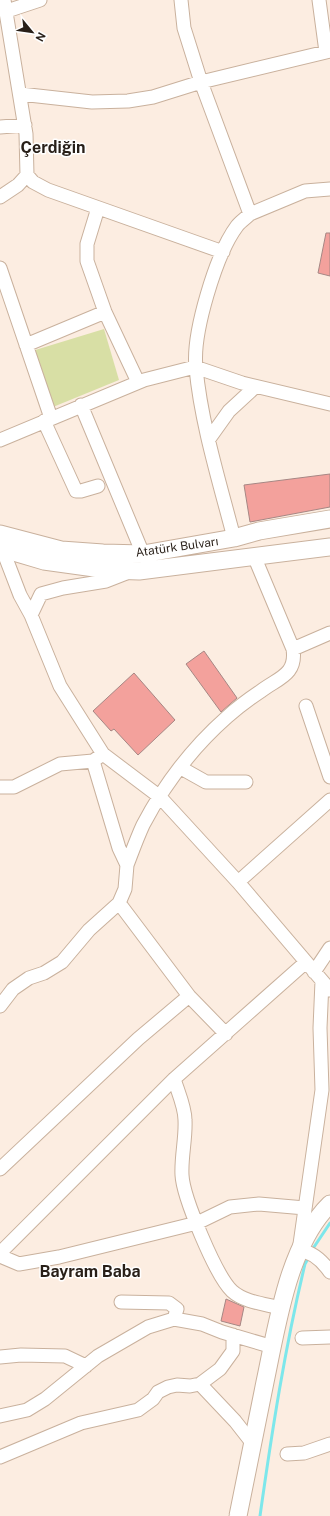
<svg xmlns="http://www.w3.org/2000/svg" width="330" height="1516" viewBox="0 0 330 1516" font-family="'Public Sans',sans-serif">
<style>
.green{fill:#d8dfa5}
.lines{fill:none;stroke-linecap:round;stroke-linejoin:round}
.stream{stroke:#7de7eb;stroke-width:3}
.building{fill:#f3a19c;stroke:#a68784}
.minor-casing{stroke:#c9b19d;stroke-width:15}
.major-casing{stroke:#c9b19d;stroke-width:19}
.minor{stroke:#fff;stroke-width:13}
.major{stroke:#fff;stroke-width:17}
.labels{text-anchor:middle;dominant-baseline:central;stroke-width:3;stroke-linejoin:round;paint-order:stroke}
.street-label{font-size:12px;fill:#281f18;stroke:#fff}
.district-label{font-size:16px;font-weight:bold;fill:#281f18;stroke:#fff}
</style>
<rect width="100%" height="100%" fill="#fcede1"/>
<path class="green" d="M104,329L119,380L53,407L32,351Z"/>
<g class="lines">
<path class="stream" d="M312,1250L330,1223
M260,1516C272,1431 285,1347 305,1264L309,1257"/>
</g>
<path class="building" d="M326,233H330V276L318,273Z
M330,474V507L250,522L244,485Z
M204,651L237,698L221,712L186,664Z
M134,673L175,720L138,755L114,729L111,731L93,711Z
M226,1299L244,1307L240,1326L221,1321Z"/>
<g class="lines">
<g class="minor-casing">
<path id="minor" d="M4,0L26,134L27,175L33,182L48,190L223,252
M181,0L184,28L201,82L250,214L305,191L330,189
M319,0L326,52
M7,11L40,0
M20,94L92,102L128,101L153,97L201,82L330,51
M0,127L25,125
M0,197L18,185L27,175
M98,208L87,244V261L105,312L138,382
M0,268L51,418
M26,345L105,312
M81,405L143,554
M44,421L76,491H81L98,486
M209,439L229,411L255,387
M0,440L144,380L195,367L242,383L330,404
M234,538C220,484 201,423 196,368C192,334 216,254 237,226C240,222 246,218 250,214
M2,548L20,595L31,615L60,686L103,754L160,797L238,882L330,990
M31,615L41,594L63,588L106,581L129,572
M293,649L330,633
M306,706L330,777
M181,768L206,782H246
M0,787H14L60,764L93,761
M127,865C132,852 137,838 143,825C164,785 193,747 227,717C237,708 249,699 261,691C278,678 297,675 293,649L254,556
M238,882L330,800
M119,903L189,996L226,1034
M314,972L330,948
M322,981L320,1028L322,1090L299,1251C312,1251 323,1262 330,1272
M0,1006L13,989L29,978L44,973L62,962L89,930L119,903L125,889L127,865L119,848L93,761L103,754
M174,1079C178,1092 185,1107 185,1120C186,1138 181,1157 182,1175C183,1197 216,1276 232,1291C244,1302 265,1304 280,1308
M0,1169L138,1039L189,996
M0,1253L174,1079L306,962
M0,1256L19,1264L59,1257L197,1223L230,1207L259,1204L305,1208
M121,1302L169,1303L177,1309L174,1319
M302,1338L330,1337
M0,1357L21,1355L65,1356L86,1366
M200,1384L235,1421L253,1444
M0,1416L27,1410L45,1399L98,1356L148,1327L174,1319L202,1324L222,1332L273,1347
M287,1454L304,1453L330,1444
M0,1457L81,1423L138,1410L153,1399L158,1392L168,1387L177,1385L190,1386L200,1384L220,1369L233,1351V1335"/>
</g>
<g class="major-casing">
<path id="major" d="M0,534L61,550L103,553L143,554L234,538L259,531L330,519
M0,548L44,561L109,570L139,571L330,547
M238,1516C247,1471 256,1426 265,1382C277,1326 288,1245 330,1204"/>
</g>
<use href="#minor" class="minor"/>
<use href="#major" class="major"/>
</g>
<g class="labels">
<g class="street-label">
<text transform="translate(177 547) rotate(-8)">Atatürk Bulvarı</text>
</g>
<g class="district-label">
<text x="53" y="147">Çerdiğin</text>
<text x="90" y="1271">Bayram Baba</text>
</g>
</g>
<g transform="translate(32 32) rotate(119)" stroke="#ffffff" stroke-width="3" paint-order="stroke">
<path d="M0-3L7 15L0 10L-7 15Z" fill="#281f18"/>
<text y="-6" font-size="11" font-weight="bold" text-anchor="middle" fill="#281f18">N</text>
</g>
</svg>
